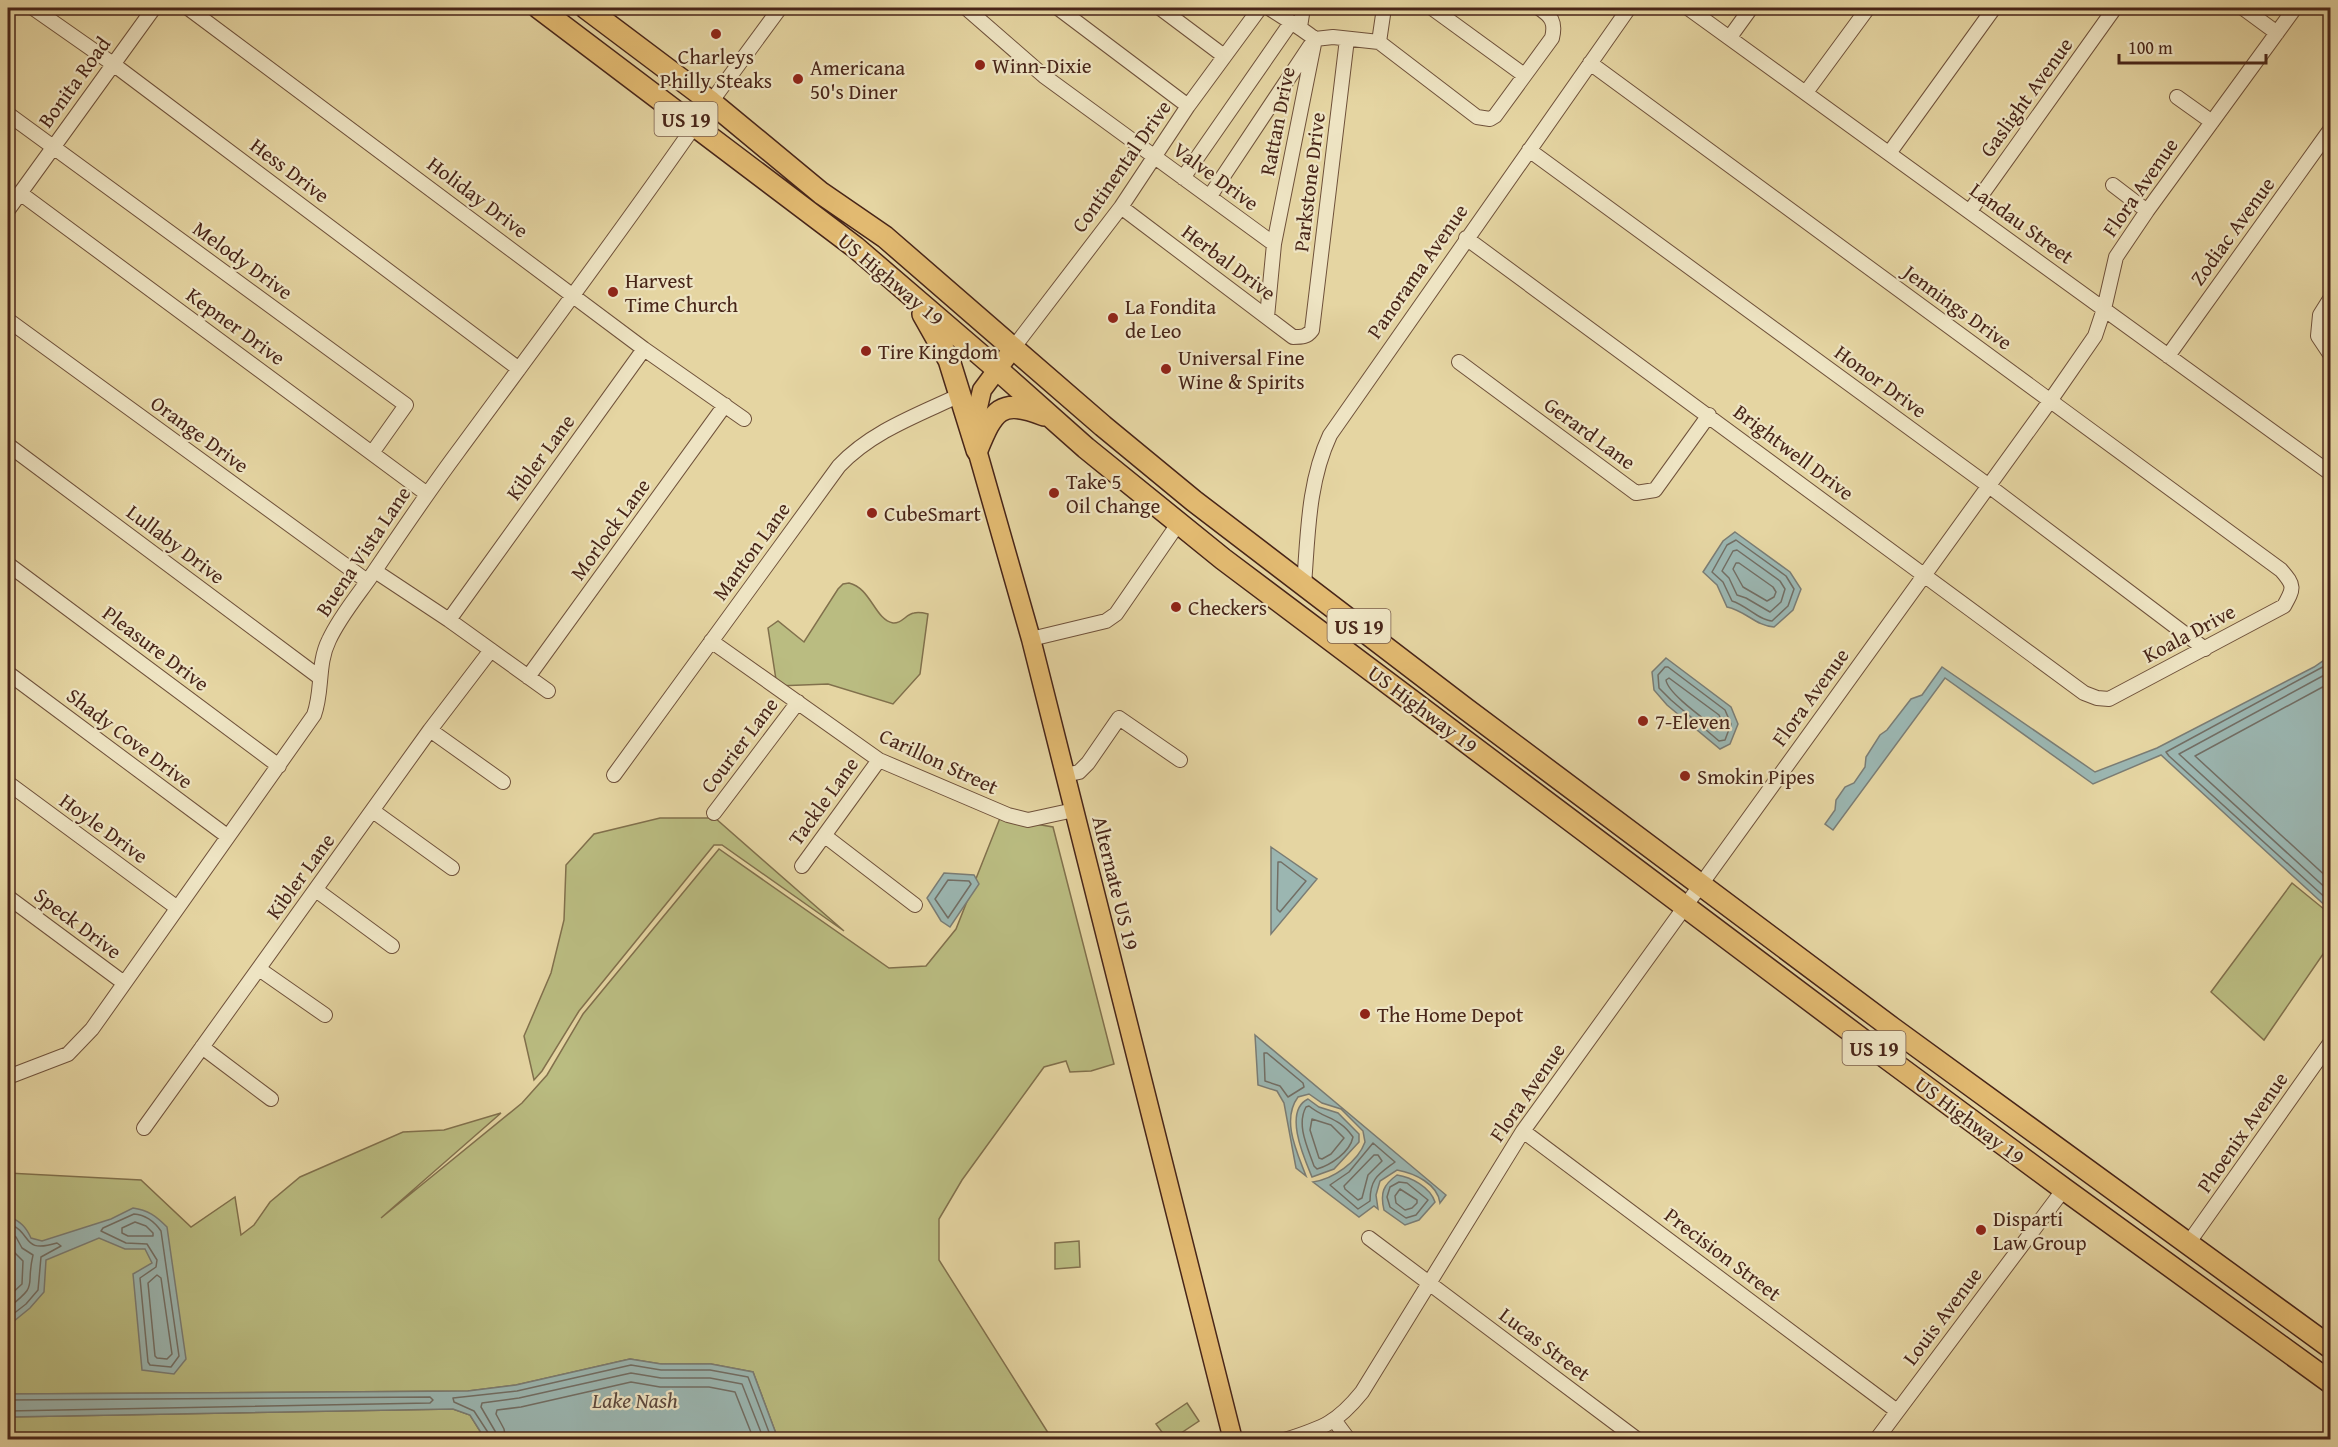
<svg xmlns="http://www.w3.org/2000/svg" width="2338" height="1447" viewBox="0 0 2338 1447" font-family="'Gentium Book Plus',serif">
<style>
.green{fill:#babc81;stroke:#81704c;stroke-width:1.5}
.water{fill:#9bb6b1;stroke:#7a7c74;stroke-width:1.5}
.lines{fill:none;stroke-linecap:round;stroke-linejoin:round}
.shore{stroke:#726e64;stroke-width:1.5}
.minor-casing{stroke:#6f513a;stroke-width:16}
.major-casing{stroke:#482518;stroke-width:21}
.highway-casing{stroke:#482518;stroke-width:24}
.minor{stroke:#eee4c3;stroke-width:14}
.major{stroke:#e2ba71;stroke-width:18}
.highway{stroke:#e2ba71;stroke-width:21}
.poi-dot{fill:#8f2418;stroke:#eee4c3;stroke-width:2}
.labels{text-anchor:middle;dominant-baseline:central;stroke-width:4.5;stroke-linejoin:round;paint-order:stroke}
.shield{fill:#eee4c3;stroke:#7a5e4b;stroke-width:1.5}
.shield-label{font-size:20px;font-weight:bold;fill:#482518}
.poi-label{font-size:21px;fill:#482518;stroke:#eee4c3;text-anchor:start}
.street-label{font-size:21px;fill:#482518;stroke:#eee4c3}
.water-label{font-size:22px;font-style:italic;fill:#5d493e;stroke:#eee4c3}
</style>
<rect width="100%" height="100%" fill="#e5d5a2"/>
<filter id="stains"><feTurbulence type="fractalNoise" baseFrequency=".00333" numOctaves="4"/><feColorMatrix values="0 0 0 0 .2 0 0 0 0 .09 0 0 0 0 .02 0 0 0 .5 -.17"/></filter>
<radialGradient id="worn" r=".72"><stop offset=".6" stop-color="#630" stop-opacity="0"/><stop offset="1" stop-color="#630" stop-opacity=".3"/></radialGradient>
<path class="green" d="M849,583C871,588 875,620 893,623C902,624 906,614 914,613C918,612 924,613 928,614L920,674L893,704L828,684L777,686L768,628L778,621L804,642L838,589L843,584Z
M660,818H715L844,931L722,845H714L579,1011L542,1071L534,1080L524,1036L551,973L564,920L566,865L594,834Z
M1000,818L1053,827L1114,1064L1091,1071L1070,1072L1066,1061L1044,1067L962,1180L939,1219V1260L1052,1439H778L753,1372L711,1364H661L630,1359L516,1385L468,1391L8,1394V1173L141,1180L191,1227L235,1197L241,1235L254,1225L270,1202L300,1177L403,1132L444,1130L501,1113L381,1218L522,1103L547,1075L583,1014L719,849L889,968L926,966L956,929Z
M2292,883L2330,914V944L2264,1040L2211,992Z
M1079,1241L1080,1267L1055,1269V1243Z
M1187,1403L1199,1421L1172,1439H1167L1156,1424Z
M453,1409L470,1415L485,1439L8,1440V1417Z"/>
<path class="water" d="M1735,532L1790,572L1801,589L1793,610L1774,627C1756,626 1746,611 1727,607L1717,585L1703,572L1723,541Z
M2330,656V910L2161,755L2093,784L1945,678L1833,830L1825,824L1835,810L1836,800L1845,787L1854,783L1865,767L1866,757L1880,735L1887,730L1911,699L1922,695L1942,667L2095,772L2157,748L2314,667Z
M1666,658L1731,707L1738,724L1730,744L1720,749L1667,705L1654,690L1652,672Z
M1271,847L1317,879L1271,934Z
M944,873L974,875L979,884L950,927L941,921L927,898Z
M1255,1035L1446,1195L1440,1203C1438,1184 1414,1173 1397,1170L1380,1181L1376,1195L1378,1209L1374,1206L1359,1217L1313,1182C1333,1179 1358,1162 1365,1142L1363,1131L1341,1109L1322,1103L1309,1094L1298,1097C1281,1120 1297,1152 1306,1176L1296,1168L1284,1103L1277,1091L1258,1085Z
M1308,1099L1319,1107L1338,1113L1359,1134V1142L1334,1169L1312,1177C1304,1158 1283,1111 1308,1099Z
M1397,1175C1411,1177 1430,1187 1435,1202L1419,1220L1405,1225L1384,1210C1380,1193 1383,1185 1397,1175Z
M133,1208C148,1210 156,1216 167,1227L186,1359L174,1374L142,1370L133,1274L152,1263L145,1249H125L99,1238L46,1260L44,1292L30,1308L8,1326V1218L10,1217C21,1222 26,1227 31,1238L42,1241L111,1219Z
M630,1359L661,1364H711L753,1372L778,1439H485L470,1415L453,1409L8,1417V1394L468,1391L516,1385Z"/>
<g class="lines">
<path class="shore" d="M1736,540L1786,576L1794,589L1788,606L1772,621C1760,621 1746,605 1732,601L1723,582L1712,572L1727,545Z
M1737,550L1780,581L1785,589L1781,602L1770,612L1746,598L1737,595L1729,578L1722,571L1733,551Z
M1736,563H1739L1773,587L1776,592L1774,597L1767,601L1743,587L1733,569Z
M2330,663L2166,752L2169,756L2330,902
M1665,667H1668L1725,710L1731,724L1725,740L1719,741L1671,700L1659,688L1658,675Z
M2330,672L2179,754L2330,892
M1669,678L1719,715L1723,724L1721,729H1717C1706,720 1668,694 1666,680Z
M2330,683L2195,756L2330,880
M1278,862H1281L1306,881L1280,912L1277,909Z
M948,880L969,881L971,884L948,918L935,899Z
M1264,1053H1267L1303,1083L1304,1087L1288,1097L1280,1086L1265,1081Z
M1309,1106C1326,1120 1338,1116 1353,1137C1350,1152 1331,1165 1317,1169L1314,1166C1308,1148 1296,1125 1306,1107Z
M1312,1119L1331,1125L1344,1138L1331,1154L1322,1159L1319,1158L1310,1130Z
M1373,1143L1395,1162C1379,1174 1370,1178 1370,1201L1358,1209L1330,1185L1349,1172Z
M1374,1155H1378L1382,1161L1368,1175L1362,1198L1358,1200L1345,1189L1344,1186Z
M1399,1182L1407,1183L1428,1200L1416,1215L1406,1218L1390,1207L1387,1197L1390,1187Z
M1400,1189L1417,1200V1203L1412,1208L1405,1210L1396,1203L1395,1196Z
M134,1214C146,1215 154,1221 161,1231L179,1356L171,1367L150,1365L148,1362L140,1278L156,1267L157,1260L147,1244L126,1243L101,1231L103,1228Z
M135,1222L146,1226L153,1233V1236H128L122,1233V1228Z
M8,1223C34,1233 20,1254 57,1243L61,1246L41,1257L38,1290L26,1304L8,1318
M8,1231L16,1237L22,1248L33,1255C25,1289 40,1283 8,1308
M8,1241L13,1251L23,1261L22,1284L8,1297
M157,1275L161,1278L172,1354L167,1359L157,1358L155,1356L148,1283Z
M8,1400L430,1397L433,1400L430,1403L8,1411
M489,1440V1434L474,1411L454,1402L453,1398L517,1391L631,1365L661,1370H710L748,1377L772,1440
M497,1440L495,1431L481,1407L482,1403L519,1398L631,1373L661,1378H710L742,1384L764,1440
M506,1440L504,1429L496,1414L497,1410L521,1407L631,1382L660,1387H709L735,1392L754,1440"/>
<g class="minor-casing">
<path id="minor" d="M33,8L113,64L519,369
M188,8L644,349L744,419
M966,8L1044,76L1274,244
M1058,8L1188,106
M1160,8L1224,56
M1269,8C1284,18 1300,27 1315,39L1333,37L1379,42L1477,117L1490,119L1495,116L1552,38C1556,22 1551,16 1539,8
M1432,8L1524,75
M1688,8L2330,473
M2243,8L2277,33
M1300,27L1303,8
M1730,37L1751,8
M1379,42L1384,8
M1807,91L1868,8
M2177,97L2212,122
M711,102L780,8
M8,114L406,405L372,453
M1529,150L1989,486L2205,649
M1890,152L1994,8
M1183,178L1290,24
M2113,185L2147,211
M20,193L427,494
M1210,196L1310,46
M1121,207L1293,337C1302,337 1307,337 1312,330L1347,39
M8,210L154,8
M1970,211L2115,8
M1466,238L2084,693L2097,698L2109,699L2284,606C2294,588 2295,586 2281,570L1590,63
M2330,299L2320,315L2318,336L2330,354
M1267,317L1274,244L1315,39
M8,320L367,581
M1014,347L1121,207L1188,106L1260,8
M2168,356L2330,130
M1459,362L1636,493L1655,490L1709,415
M8,445L319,677
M8,564L279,766
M375,571L449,620L548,691
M1304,585C1308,534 1308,482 1330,435L1629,8
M449,620L644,349
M1031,639L1106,621L1116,614L1178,524
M711,641L879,760L1008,815L1028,820L1074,810
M8,673L227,836
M528,677L725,405
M430,730L503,782
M614,775L839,466C872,431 918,415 960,395
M1065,775L1079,772L1088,763L1119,718L1180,760
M8,783L176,907
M373,811L452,868
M714,813L798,702
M825,836L915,905
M802,866L879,760
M316,890L392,946
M8,897L124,983
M259,969L325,1015
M202,1047L271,1099
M8,1077L68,1054L92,1029L314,715C323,691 317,664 329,640C340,616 359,594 374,572C401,532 428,492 457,453C537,344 618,236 695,125
M144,1128L430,730L491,650
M1523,1131L1897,1411
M1369,1238L1638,1440
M2187,1245L2330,1043
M1334,1420L1349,1440
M1285,1440C1323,1428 1337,1423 1362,1392L1523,1131L2050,401L2095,336L2104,309L2116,257L2147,211L2295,8
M1876,1440L2064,1189"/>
</g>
<g class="major-casing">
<path id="major" d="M1014,347L982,390L976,416L977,450L1031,639L1233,1440"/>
</g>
<g class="highway-casing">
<path id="highway" d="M539,8L855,247L997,369L1086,448L1223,559L1888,1059L2064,1189L2330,1382
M586,8L711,102L821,193L885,237L1103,426L1194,501L1466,709L1892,1028L2330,1347
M923,314L949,360L977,450
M977,450C993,411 1000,397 1044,415"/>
</g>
<use href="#minor" class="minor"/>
<use href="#major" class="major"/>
<use href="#highway" class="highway"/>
</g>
<g class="poi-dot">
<circle cx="716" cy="34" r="6"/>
<circle cx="980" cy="65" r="6"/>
<circle cx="798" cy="79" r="6"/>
<circle cx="613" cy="292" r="6"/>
<circle cx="1113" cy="318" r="6"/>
<circle cx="866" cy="351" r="6"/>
<circle cx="1166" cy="369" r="6"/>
<circle cx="1054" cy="493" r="6"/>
<circle cx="872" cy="513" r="6"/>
<circle cx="1176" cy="607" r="6"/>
<circle cx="1643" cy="721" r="6"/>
<circle cx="1685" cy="776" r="6"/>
<circle cx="1365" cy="1014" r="6"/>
<circle cx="1981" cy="1230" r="6"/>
</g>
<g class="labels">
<g class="shield">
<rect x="654.5" y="102" width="63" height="34" rx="4.5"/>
<rect x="1327.5" y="609" width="63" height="34" rx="4.5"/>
<rect x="1842.5" y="1031" width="63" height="34" rx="4.5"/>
</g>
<g class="shield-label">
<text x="686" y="119">US 19</text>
<text x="1359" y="626">US 19</text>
<text x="1874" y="1048">US 19</text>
</g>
<g class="poi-label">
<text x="716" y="56" text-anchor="middle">Charleys<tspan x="716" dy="24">Philly Steaks</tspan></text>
<text x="992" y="65">Winn-Dixie</text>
<text x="810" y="67">Americana<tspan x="810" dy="24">50's Diner</tspan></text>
<text x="625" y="280">Harvest<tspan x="625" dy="24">Time Church</tspan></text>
<text x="1125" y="306">La Fondita<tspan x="1125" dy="24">de Leo</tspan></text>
<text x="878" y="351">Tire Kingdom</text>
<text x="1178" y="357">Universal Fine<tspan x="1178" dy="24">Wine &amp; Spirits</tspan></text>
<text x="1066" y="481">Take 5<tspan x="1066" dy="24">Oil Change</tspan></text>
<text x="884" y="513">CubeSmart</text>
<text x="1188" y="607">Checkers</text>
<text x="1655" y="721">7-Eleven</text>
<text x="1697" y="776">Smokin Pipes</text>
<text x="1377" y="1014">The Home Depot</text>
<text x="1993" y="1218">Disparti<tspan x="1993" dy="24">Law Group</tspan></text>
</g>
<g class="street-label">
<text transform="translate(74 82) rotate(-54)">Bonita Road</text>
<text transform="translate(2026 97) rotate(-54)">Gaslight Avenue</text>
<text transform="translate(1277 121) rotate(-79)">Rattan Drive</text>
<text transform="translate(1121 166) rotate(-55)">Continental Drive</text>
<text transform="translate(290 170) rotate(37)">Hess Drive</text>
<text transform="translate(1216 176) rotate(36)">Valve Drive</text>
<text transform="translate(1309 182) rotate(-83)">Parkstone Drive</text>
<text transform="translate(2140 187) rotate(-55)">Flora Avenue</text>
<text transform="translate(478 197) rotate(37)">Holiday Drive</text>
<text transform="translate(2022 223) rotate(36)">Landau Street</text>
<text transform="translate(2232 231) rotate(-54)">Zodiac Avenue</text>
<text transform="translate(243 260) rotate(36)">Melody Drive</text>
<text transform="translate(1229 262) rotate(37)">Herbal Drive</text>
<text transform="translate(1417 271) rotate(-55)">Panorama Avenue</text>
<text transform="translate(891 279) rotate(40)">US Highway 19</text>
<text transform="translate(1958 307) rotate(36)">Jennings Drive</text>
<text transform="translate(236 326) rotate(36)">Kepner Drive</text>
<text transform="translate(1881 381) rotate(36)">Honor Drive</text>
<text transform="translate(1590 433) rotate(36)">Gerard Lane</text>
<text transform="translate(200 434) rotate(36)">Orange Drive</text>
<text transform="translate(1794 452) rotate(37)">Brightwell Drive</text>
<text transform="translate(540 457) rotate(-54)">Kibler Lane</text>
<text transform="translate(610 529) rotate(-54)">Morlock Lane</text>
<text transform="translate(176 544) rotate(37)">Lullaby Drive</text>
<text transform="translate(363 551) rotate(-56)">Buena Vista Lane</text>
<text transform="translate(751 551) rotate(-54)">Manton Lane</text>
<text transform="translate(2189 633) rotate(-28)">Koala Drive</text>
<text transform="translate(156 648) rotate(37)">Pleasure Drive</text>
<text transform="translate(1810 697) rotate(-54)">Flora Avenue</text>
<text transform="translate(1423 709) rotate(37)">US Highway 19</text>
<text transform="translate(130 738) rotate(37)">Shady Cove Drive</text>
<text transform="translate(739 745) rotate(-53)">Courier Lane</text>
<text transform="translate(939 761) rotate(25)">Carillon Street</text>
<text transform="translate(823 801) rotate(-54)">Tackle Lane</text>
<text transform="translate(104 828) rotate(36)">Hoyle Drive</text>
<text transform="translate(300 876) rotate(-54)">Kibler Lane</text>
<text transform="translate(1116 883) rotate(76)">Alternate US 19</text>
<text transform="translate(78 923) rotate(37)">Speck Drive</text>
<text transform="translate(1527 1092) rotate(-55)">Flora Avenue</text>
<text transform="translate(1970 1120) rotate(37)">US Highway 19</text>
<text transform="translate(2242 1132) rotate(-55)">Phoenix Avenue</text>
<text transform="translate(1723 1254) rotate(37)">Precision Street</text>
<text transform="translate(1942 1316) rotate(-53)">Louis Avenue</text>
<text transform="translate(1545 1344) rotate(37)">Lucas Street</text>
</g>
<g class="water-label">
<text x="635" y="1400">Lake Nash</text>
</g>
</g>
<rect width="2338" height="1447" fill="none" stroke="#e5d5a2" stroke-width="30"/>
<rect x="9" y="9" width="2320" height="1429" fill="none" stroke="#482518" stroke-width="3"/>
<rect x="15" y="15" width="2308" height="1417" fill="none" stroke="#482518" stroke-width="1.5"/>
<path d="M2119 54v9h147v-9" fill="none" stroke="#482518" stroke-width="3"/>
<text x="2128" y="54" font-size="18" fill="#482518" stroke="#eee4c3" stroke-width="4.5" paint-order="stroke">100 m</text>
<rect width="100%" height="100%" filter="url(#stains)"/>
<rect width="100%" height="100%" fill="url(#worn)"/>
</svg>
